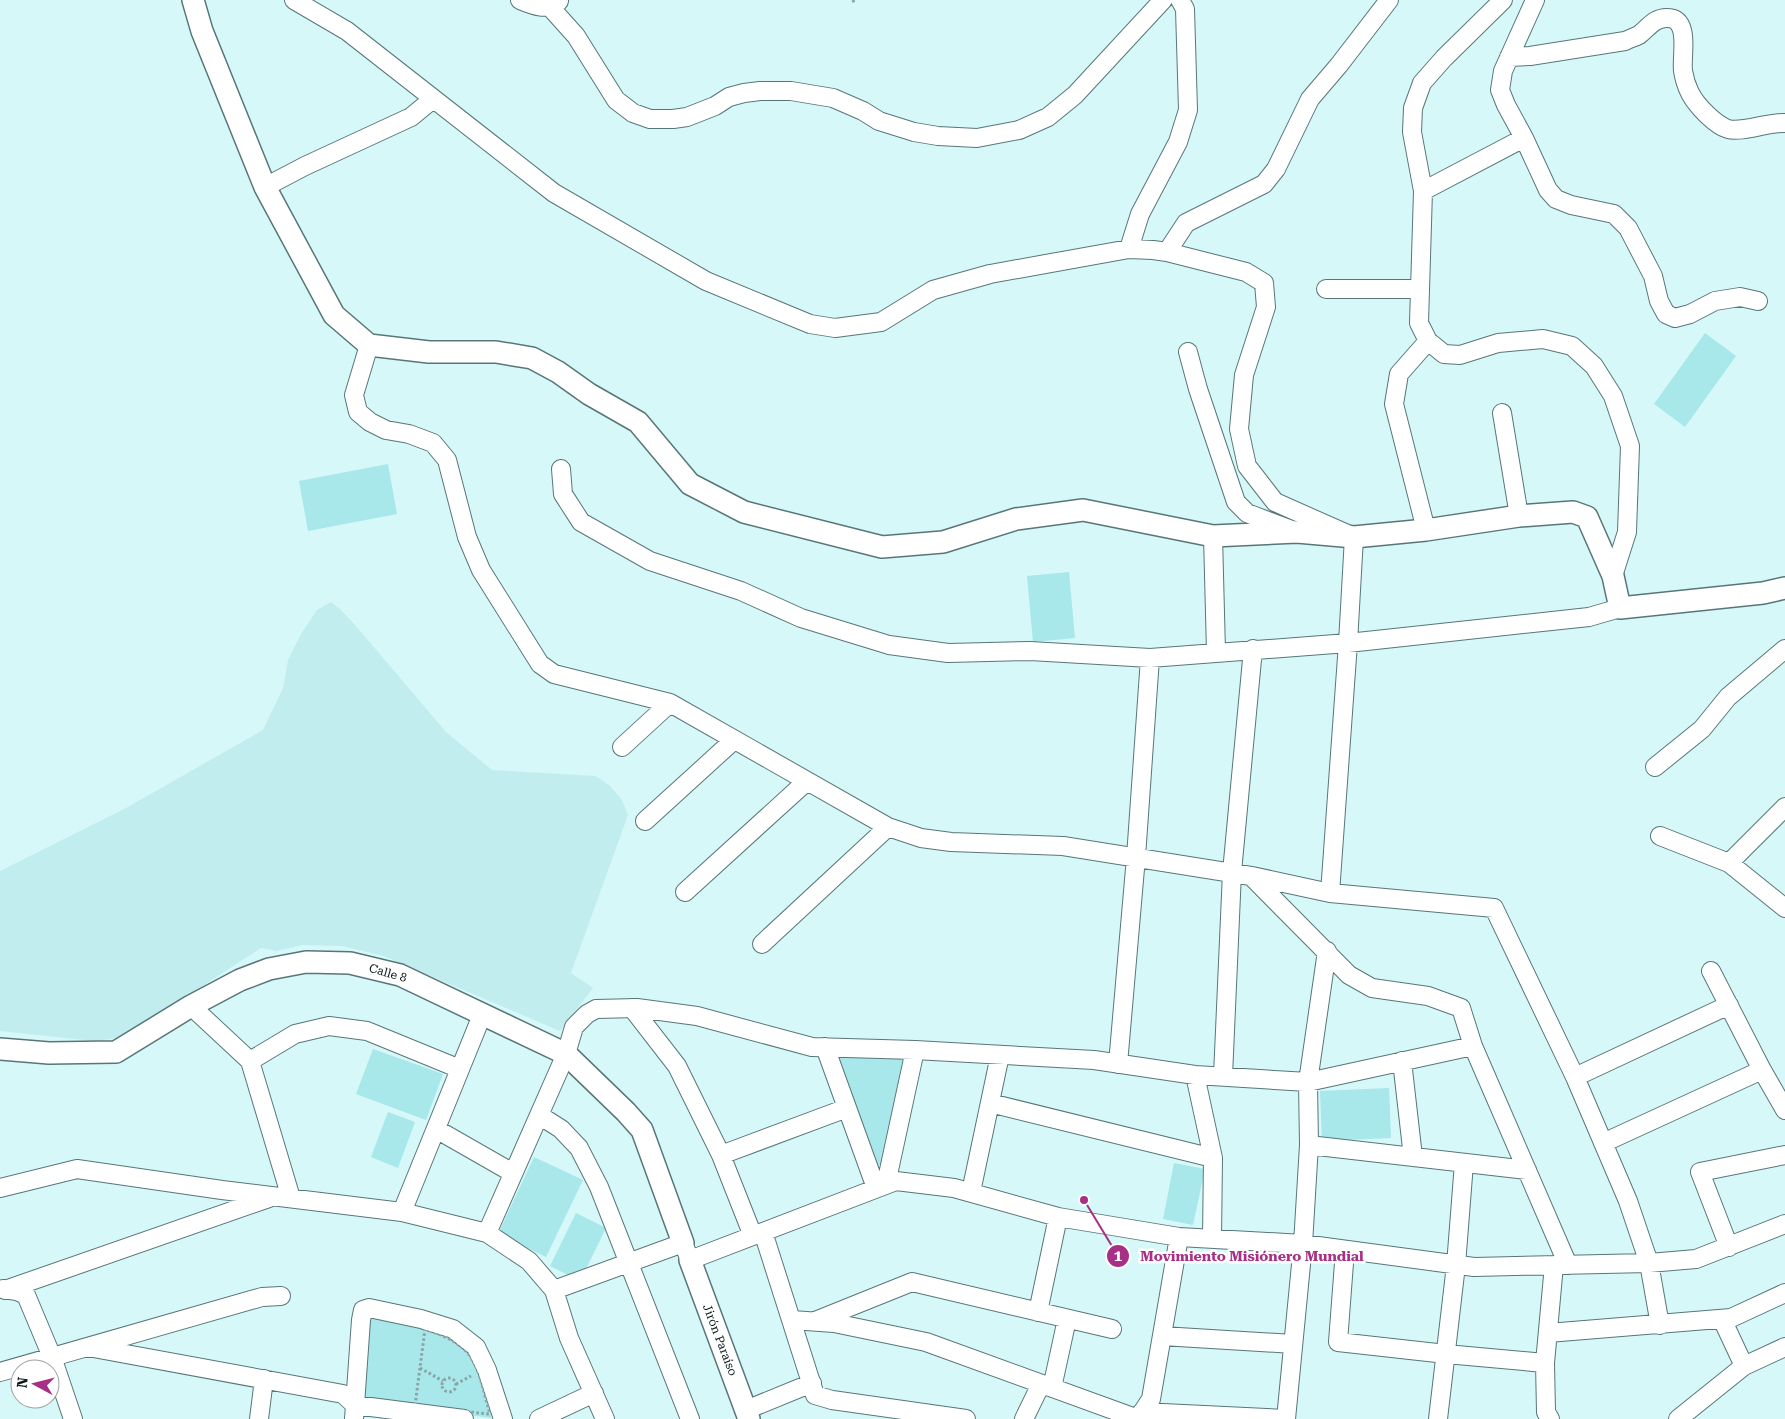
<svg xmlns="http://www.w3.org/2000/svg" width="1785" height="1419" viewBox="0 0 1785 1419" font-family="'Roboto Serif',serif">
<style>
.built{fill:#c2edef}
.green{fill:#a8e7ea}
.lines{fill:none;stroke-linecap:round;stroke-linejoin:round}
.minor-casing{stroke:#587678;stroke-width:20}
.tertiary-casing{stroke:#587678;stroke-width:24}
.path{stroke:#8aa3a4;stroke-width:3;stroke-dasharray:2.5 2.5;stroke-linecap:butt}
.minor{stroke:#fff;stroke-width:18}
.tertiary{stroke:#fff;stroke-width:21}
.labels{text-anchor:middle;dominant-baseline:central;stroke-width:5;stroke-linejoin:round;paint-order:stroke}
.street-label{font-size:12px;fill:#0b1718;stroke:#fff}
.leader{fill:none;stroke:#a72f85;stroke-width:2}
.callout-dot{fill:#a72f85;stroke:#fff;stroke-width:2}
.mark-label{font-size:15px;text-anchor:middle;font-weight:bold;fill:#fff}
.callout-label{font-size:14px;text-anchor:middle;font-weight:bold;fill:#a72f85;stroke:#fff;stroke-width:5;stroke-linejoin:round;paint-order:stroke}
</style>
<rect width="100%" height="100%" fill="#d6f8f9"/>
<path class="built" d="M331,602L340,609L356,626L446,732L492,770L596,776L610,786L622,800L628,815L571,973L593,988L560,1031L384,956L342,946L302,945L277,951L261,948L150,1020L118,1038L94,1041L0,1031V871L126,808L263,730L283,688L288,660L301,634L317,610Z"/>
<path class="green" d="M1705,333L1736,356L1685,427L1654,404Z
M388,464L397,514L308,531L299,481Z
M1069,572L1075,638L1033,642L1027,576Z
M373,1049L443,1074L426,1120L356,1094Z
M841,1055L898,1056L903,1060L905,1066L884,1162L879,1165L874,1166L839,1060Z
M1389,1088L1391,1138L1322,1141L1320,1091Z
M388,1112L415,1122L398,1168L371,1157Z
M534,1157L583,1180L546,1257L498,1234Z
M1174,1163L1205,1169L1193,1225L1163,1219Z
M576,1213L606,1228L580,1281L550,1266Z
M373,1314L442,1331L476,1356L492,1410L491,1418L359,1400L366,1319Z"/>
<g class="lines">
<g class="minor-casing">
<path id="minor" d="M294,0L347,31L554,193L706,281L810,324L835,328L881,322L933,290L990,274L1129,249L1153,250L1167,252L1246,272L1264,283L1266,307L1244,375L1239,429L1247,466L1275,502L1354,537L1348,643L1330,893
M520,0C534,6 547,11 559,1
M1503,0L1444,58L1422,83L1413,108L1412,132L1423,191L1419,323L1428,341L1444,354L1460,355L1498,343L1543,339L1572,346L1594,366L1613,396L1630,446L1627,532L1613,576
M1535,0L1503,71L1500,90L1506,105L1524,138L1548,190L1556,199L1571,205L1614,214L1628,228L1653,276L1659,301L1666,314L1675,318L1690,314L1715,301L1740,297L1758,301
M550,7L576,36L616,100L633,113L650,119H673L687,117L715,106L729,97L744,93L760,91H791L833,98L863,111L879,121L914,132L938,136L977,138L1019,130L1048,117L1075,95L1163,0
M1509,57L1530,56L1625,41C1629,39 1635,37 1639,35C1648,28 1655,17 1668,18C1691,19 1681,56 1683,71C1684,77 1687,87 1690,93C1696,105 1715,125 1728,129C1741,133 1769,122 1785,123
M265,187L305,166L411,117L433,99
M1423,191L1524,138
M1129,249L1140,214L1178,142L1188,110L1185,9L1180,0
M1167,252L1186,223L1264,184L1276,169L1310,99L1339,65L1389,0
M1326,289H1419
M369,345L354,395L358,412L370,422L386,430L409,434L433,443L447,460L467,537L481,570L540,664L554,674L670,703L888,827L921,838L951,842L1063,846L1251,876L1349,975L1372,988L1428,996L1461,1008L1473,1046L1568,1265
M1188,352L1198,389L1236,502L1247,513L1294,531
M1502,413L1519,516
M561,469L563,494L581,522L650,561L741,591L801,618L889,645L948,653L1030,651L1150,658L1348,643L1589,617L1620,608
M1426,530L1394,404L1399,374L1428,341
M1213,536L1216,652
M622,747L670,703
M1655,767L1702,729L1728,697L1785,649
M645,821L734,740
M1660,836L1729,863L1785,908
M1729,863L1785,807
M1252,876L1330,893L1494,908L1575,1077L1628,1201L1649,1263L1660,1325
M685,892L807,781
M762,944L888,827
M1711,971L1762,1070L1785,1110
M191,1006L250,1061L295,1034L329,1026L367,1031L460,1069
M632,1008L677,1066L721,1155L753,1236
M825,1047L876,1188
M250,1061L291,1198
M1402,1061L1413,1157
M1118,1064L1136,857L1150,658
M1195,1075L1213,1158L1212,1238
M1223,1076L1232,872L1253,649
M1575,1077L1729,1005
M990,1103L1213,1158
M539,1115L561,1129L579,1148L599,1187L690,1419
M436,1129L513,1173
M1603,1143L1762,1070
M1309,1145L1527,1170
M721,1155L847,1108
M886,1184L915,1050
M0,1188L77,1169L222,1190L402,1212L487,1233L529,1261L554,1290L569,1338L605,1419
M971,1192L1000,1055
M402,1212L482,1015
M763,1232L815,1395L832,1400L966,1419
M487,1233L566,1054L574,1027L587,1014L596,1009L637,1008L697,1016L812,1047L915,1050L1094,1060L1195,1075L1308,1082L1473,1046
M1729,1247L1700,1172L1785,1155
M1345,1250L1338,1342L1446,1354L1545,1363
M3,1289L17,1291L26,1295L52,1357L73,1419
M5,1290L269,1198
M554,1290L683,1243L690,1260L896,1181L954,1188L1058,1217L1179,1237L1303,1244L1474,1267L1649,1263L1696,1259L1785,1224
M1038,1312L1058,1217
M1722,1319L1744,1366
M792,1320L834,1323L926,1342L1138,1419
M815,1321L912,1282L1112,1329
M1548,1333L1731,1318L1785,1293
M1162,1336L1293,1344
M88,1347L343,1394L355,1405L464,1419
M0,1372L262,1297L281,1296
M1052,1388L1067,1319
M746,1410L812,1383
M1142,1412L1286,1419
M259,1419L264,1379
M354,1419L361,1320L363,1310L369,1308L421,1319L453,1329L476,1347L487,1370L503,1419
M539,1419L594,1393
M1024,1419L1041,1384
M1138,1419L1151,1399L1179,1237
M1286,1419L1303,1244L1309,1145L1308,1082L1327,951
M1438,1419L1456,1265L1464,1163
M1550,1419L1546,1412L1545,1363L1554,1265
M1678,1419L1744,1366L1785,1347"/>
</g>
<g class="tertiary-casing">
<path id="tertiary" d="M193,0L202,31L265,187L334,315L369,345L429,352H496L532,358L558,372L589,394L638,422L690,484L744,512L882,547L943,542L1016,519L1083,510L1213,536L1297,532L1354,537L1426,530L1519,516L1573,512L1587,517L1613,576L1620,608L1763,593L1785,588
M0,1049L49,1053L116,1052L191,1006L240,980L269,969L306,962L350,963L400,975L566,1054L626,1112L642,1130L683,1243
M690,1260L749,1419"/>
</g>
<path class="path" d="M853,0L854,3
M425,1329C437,1333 457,1341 466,1351C480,1366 483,1392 489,1410V1414L415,1406Z
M420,1368L443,1381
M442 1385a7 7 0 1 1 14 0a7 7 0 1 1-14 0Z
M456,1384L471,1376"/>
<use href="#minor" class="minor"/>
<use href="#tertiary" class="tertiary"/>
</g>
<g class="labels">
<g class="street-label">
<text transform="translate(388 973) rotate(16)">Calle 8</text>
<text transform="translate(720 1340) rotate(69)">Jirón Paraíso</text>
</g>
</g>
<path class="leader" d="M1084 1200L1118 1256"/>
<g class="callout-dot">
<circle cx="1084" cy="1200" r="5"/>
<circle cx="1118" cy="1256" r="12"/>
</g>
<g class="mark-label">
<text x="1118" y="1261">1</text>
</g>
<g class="callout-label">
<text x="1252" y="1261">Movimiento Misiónero Mundial</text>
</g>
<g transform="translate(35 1384) rotate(277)"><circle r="24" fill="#ffffff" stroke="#9da2a3"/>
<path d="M0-4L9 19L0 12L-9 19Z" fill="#a72f85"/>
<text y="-8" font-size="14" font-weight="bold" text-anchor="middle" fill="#0b1718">N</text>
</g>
</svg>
